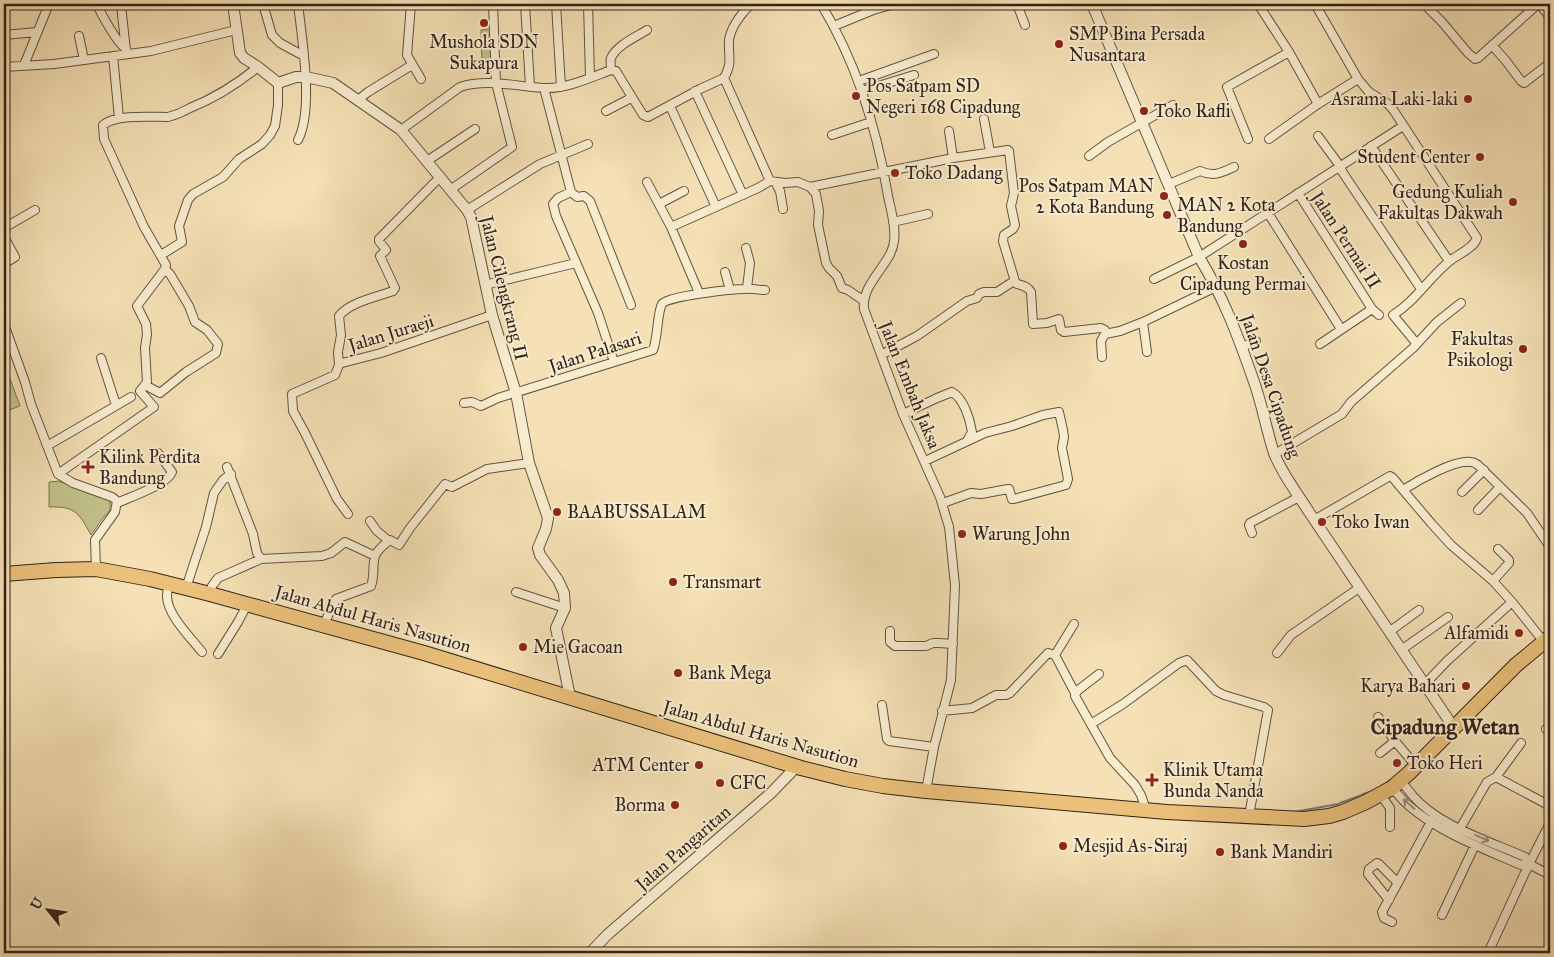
<svg xmlns="http://www.w3.org/2000/svg" width="1554" height="957" viewBox="0 0 1554 957" font-family="'IM FELL Great Primer',serif">
<style>
.green{fill:#c1c18a;stroke:#7a7252}
.lines{fill:none;stroke-linecap:round;stroke-linejoin:round}
.stream{stroke:#737e77;stroke-width:2}
.minor-casing{stroke:#645242;stroke-width:10}
.tertiary-casing{stroke:#645242;stroke-width:12}
.trunk-casing{stroke:#33221b;stroke-width:16}
.minor{stroke:#f8eccf;stroke-width:8}
.tertiary{stroke:#f8eccf;stroke-width:10}
.trunk{stroke:#eac07a;stroke-width:14}
.oneway{stroke:#9f917e}
.poi-dot{fill:#8f2418;stroke:#f8eccf;stroke-width:2}
.labels{text-anchor:middle;dominant-baseline:central;stroke-width:4;stroke-linejoin:round;paint-order:stroke}
.poi-label{font-size:18px;fill:#33221b;stroke:#f8eccf;text-anchor:start}
.street-label{font-size:18px;fill:#33221b;stroke:#f8eccf}
.district-label{font-size:22px;font-weight:bold;fill:#33221b;stroke:#f8eccf}
</style>
<rect width="100%" height="100%" fill="#f5e1b5"/>
<filter id="stains"><feTurbulence type="fractalNoise" baseFrequency=".004" numOctaves="4"/><feColorMatrix values="0 0 0 0 .2 0 0 0 0 .09 0 0 0 0 .02 0 0 0 .5 -.17"/></filter>
<radialGradient id="worn" r=".72"><stop offset=".6" stop-color="#630" stop-opacity="0"/><stop offset="1" stop-color="#630" stop-opacity=".3"/></radialGradient>
<path class="green" d="M490,29L492,62L482,63L481,30Z
M9,376L20,406L4,412V378Z
M59,481L83,491L110,500V510L102,519L91,535C79,513 75,506 49,507V482Z"/>
<g class="lines">
<path class="stream" d="M751,9L760,4
M1377,101L1387,108
M4,317L6,322
M1381,786L1392,779
M1363,794L1373,791
M1340,803L1362,795
M1294,812L1338,804"/>
<g class="minor-casing">
<path id="minor" d="M97,4C101,14 117,43 126,49
M263,4L272,35L280,43L304,56
M298,4C302,39 314,109 298,140
M411,4L407,55L421,79
M525,4L530,86
M556,4L561,87
M588,4L590,77
M821,4C856,62 877,129 888,196C891,211 896,226 894,241C892,264 861,283 864,309L903,414L940,497L949,527L955,585L951,680L934,747L926,791
M1017,4L1025,25
M1258,4L1289,52L1318,104
M1315,4L1358,79L1369,92L1388,104L1394,111L1477,238C1474,248 1459,254 1451,260C1430,276 1416,301 1393,315L1417,344
M1424,4L1442,22L1468,53L1475,59L1478,58L1538,4
M1539,4L1550,17
M121,5L126,51
M834,26L873,10L895,4
M4,35L37,32
M79,36L84,60
M1492,45L1506,61L1521,81L1524,83L1550,63
M113,56L119,118
M24,65L49,4
M4,67L54,64L151,51L236,30
M611,70C611,66 610,62 611,58C617,45 636,37 647,30
M724,78L770,181
M859,81L934,54
M544,88L571,192L558,198L553,204L556,216L598,313L614,362
M695,91L743,195
M862,91L914,75
M358,100L368,92L412,65
M670,106L716,207
M606,111L631,98
M984,119L990,152
M401,130L460,87C487,78 518,87 545,88C566,89 592,77 611,70L616,71L643,115L648,117L700,89L724,78C733,62 728,57 729,40C731,27 742,13 751,4
M949,131L953,158
M832,135L871,122
M1318,136L1340,166L1343,173L1421,289
M1248,139L1227,87L1289,52
M1269,139L1318,104L1358,79
M1371,146L1449,261
M1089,156L1108,142L1173,105
M427,161L475,129
M647,182L671,227L699,293
M775,182L780,191L783,209
M1169,184L1200,171C1214,177 1221,173 1234,167
M810,187L953,158L1008,150L1009,151L1014,193L1011,206L1015,225L1013,229L1004,235L1003,241L1014,278V281L997,292H984L979,294L977,298L967,301L917,336L881,355
M450,190L512,147L496,83L493,4
M571,192L577,197L584,196L590,201L631,305
M1298,193L1372,309L1379,315
M659,204L684,191
M467,210L540,164L588,144
M1268,213L1341,329
M893,222L928,214
M671,227L758,188L770,181L785,183L798,182L810,187L816,194L819,211L818,225L826,263L829,268L837,276L842,288L848,290L864,301
M4,228L35,210
M4,237L15,257L4,264
M746,248L750,263L747,288
M161,255L182,242L179,226L188,200L193,194L223,177L239,159L262,144L270,135L275,126L278,105V83
M725,272L730,290
M1154,279L1199,257L1403,126
M1014,280L1017,284C1022,285 1028,287 1031,292L1033,324L1047,323L1059,319L1061,330L1064,332L1101,328L1105,330L1106,334
M485,285L576,263
M1143,322L1147,352
M4,324L25,382L31,404L58,474L73,483L112,497L117,501L115,512L95,540L96,569
M1320,344L1372,309
M1242,347L1256,341
M1102,357L1101,341L1105,334L1120,331L1143,322L1216,287
M101,358L116,405
M339,365L338,352L341,335L339,316C350,302 377,297 393,291L395,288L380,256L386,250L379,241V239L440,177
M145,385L160,393L186,372L216,353L218,344L207,330L195,322L189,306L170,274L165,269
M464,403L472,402L481,406L498,398L653,350C658,338 657,313 662,304C667,296 733,289 745,289C752,288 758,290 765,290
M903,414L937,398L952,392C964,399 970,419 972,432L967,441
M47,446L131,397
M1275,454L1342,414L1351,402L1413,348L1437,322L1461,303
M925,461L985,433L1012,426L1043,415L1059,412L1063,430L1064,437L1062,448L1068,479L1066,485L1014,499H1012L1009,489H1008L981,494L971,493L943,503
M227,467L253,534L257,553L261,559
M58,474L154,407L140,391L147,382L145,348L147,334L146,324L137,306L165,269L166,265L144,227L120,174L104,139L103,125C116,114 151,117 168,117C176,115 183,112 190,108C215,98 237,84 258,67
M1403,490L1431,523L1451,545L1493,581L1512,602L1544,642
M1462,492L1484,470
M117,503C130,497 167,485 172,472L158,453
M1478,510L1500,487
M348,514L337,499L305,433L293,411L292,394L335,375L339,365L342,363L381,353L492,315
M1314,520L1390,476L1393,478L1403,490C1417,481 1455,459 1471,462C1474,462 1475,463 1478,465L1527,513L1550,547
M370,521L377,531L389,541
M1252,533L1249,525L1250,523L1299,497
M1493,581L1509,563V560L1498,549
M169,584C168,588 167,592 167,596C167,615 191,638 202,652
M186,588L206,527L214,493L223,480L231,474
M516,592L565,608
M210,594L212,586L218,578L261,559L322,556L331,553L345,542L375,556
M323,626L336,599L371,586C375,576 372,565 375,556C377,550 385,544 390,540L399,545L410,528L445,484L452,487L487,469L529,463
M890,631V642L895,646H926L933,643H939L953,644
M1389,632L1419,610
M1401,650L1448,617
M1277,653L1291,635L1359,588
M218,654L238,622L248,603
M1055,655L1075,693
M1099,674L1077,691L1075,696L1110,758L1135,785L1141,795L1146,810
M1425,684L1447,661L1512,602
M882,705L887,739L889,741L934,747
M942,711L972,708L996,695H1006L1010,693L1048,653L1055,655L1074,624
M1378,717L1395,741L1416,766
M1091,724L1123,704L1179,663L1187,660L1216,691L1224,695L1264,707L1268,710L1249,816
M1546,729L1550,732
M1380,753L1395,741
M1496,777L1550,806
M1401,781C1405,786 1409,791 1413,796C1439,826 1489,841 1525,857L1529,864L1550,875
M1392,788C1397,793 1402,800 1408,805C1440,833 1482,848 1521,865L1529,864
M1380,794L1390,808V827
M1458,832L1487,782L1496,777L1521,743
M1389,900L1368,874L1369,869L1377,863L1379,864L1398,883
M1442,915L1475,845
M1392,922L1384,918L1382,912L1433,818
M1488,953L1529,864L1550,823"/>
</g>
<g class="tertiary-casing">
<path id="tertiary" d="M233,4L240,53L244,58L258,67L278,83L296,77H306L333,83L401,130L467,210L471,217L492,315L516,393L529,463L548,518L546,529L538,548L540,555L558,580L564,593L565,608L556,628L570,697
M1092,4L1199,257C1223,296 1238,336 1253,379C1262,403 1266,429 1274,453C1282,474 1297,493 1309,512L1454,728
M590,953L607,935L771,793L797,766"/>
</g>
<g class="trunk-casing">
<path id="trunk" d="M4,574L56,570L96,569L150,579L210,594L424,653L801,768L845,779L883,786L926,791L1167,812L1304,819L1329,816L1343,812L1366,802L1392,788L1409,773L1516,665L1550,637"/>
</g>
<use href="#minor" class="minor"/>
<use href="#tertiary" class="tertiary"/>
<use href="#trunk" class="trunk"/>
</g>
<defs><path id="oneway-shaft" d="M-6 0H5M1.5-3L5.5 0L1.5 3" fill="none" stroke-width="1.6" stroke-linecap="round" stroke-linejoin="round" transform="scale(1.25)"/></defs>
<g class="oneway">
<use href="#oneway-shaft" transform="translate(1409 804) rotate(-139)"/>
<use href="#oneway-shaft" transform="translate(1482 838) rotate(24)"/>
</g>
<g class="poi-dot">
<circle cx="484" cy="23" r="5"/>
<circle cx="1059" cy="44" r="5"/>
<circle cx="856" cy="96" r="5"/>
<circle cx="1468" cy="99" r="5"/>
<circle cx="1144" cy="111" r="5"/>
<circle cx="1480" cy="157" r="5"/>
<circle cx="895" cy="173" r="5"/>
<circle cx="1164" cy="196" r="5"/>
<circle cx="1513" cy="202" r="5"/>
<circle cx="1167" cy="215" r="5"/>
<circle cx="1243" cy="244" r="5"/>
<circle cx="1523" cy="349" r="5"/>
<path d="M85.5 459.5h5v5h5v5h-5v5h-5v-5h-5v-5h5z"/>
<circle cx="557" cy="512" r="5"/>
<circle cx="1322" cy="522" r="5"/>
<circle cx="962" cy="534" r="5"/>
<circle cx="673" cy="582" r="5"/>
<circle cx="1519" cy="633" r="5"/>
<circle cx="523" cy="647" r="5"/>
<circle cx="678" cy="673" r="5"/>
<circle cx="1466" cy="686" r="5"/>
<circle cx="1397" cy="763" r="5"/>
<circle cx="699" cy="765" r="5"/>
<path d="M1149.5 772.5h5v5h5v5h-5v5h-5v-5h-5v-5h5z"/>
<circle cx="720" cy="783" r="5"/>
<circle cx="675" cy="805" r="5"/>
<circle cx="1063" cy="846" r="5"/>
<circle cx="1220" cy="852" r="5"/>
</g>
<g class="labels">
<g class="poi-label">
<text x="1069" y="34">SMP Bina Persada<tspan x="1069" dy="21">Nusantara</tspan></text>
<text x="484" y="42" text-anchor="middle">Mushola SDN<tspan x="484" dy="21">Sukapura</tspan></text>
<text x="866" y="86">Pos Satpam SD<tspan x="866" dy="21">Negeri 168 Cipadung</tspan></text>
<text x="1458" y="99" text-anchor="end">Asrama Laki-laki</text>
<text x="1154" y="111">Toko Rafli</text>
<text x="1470" y="157" text-anchor="end">Student Center</text>
<text x="905" y="173">Toko Dadang</text>
<text x="1154" y="186" text-anchor="end">Pos Satpam MAN<tspan x="1154" dy="21">2 Kota Bandung</tspan></text>
<text x="1503" y="192" text-anchor="end">Gedung Kuliah<tspan x="1503" dy="21">Fakultas Dakwah</tspan></text>
<text x="1177" y="205">MAN 2 Kota<tspan x="1177" dy="21">Bandung</tspan></text>
<text x="1243" y="263" text-anchor="middle">Kostan<tspan x="1243" dy="21">Cipadung Permai</tspan></text>
<text x="1513" y="339" text-anchor="end">Fakultas<tspan x="1513" dy="21">Psikologi</tspan></text>
<text x="99" y="457">Kilink Perdita<tspan x="99" dy="21">Bandung</tspan></text>
<text x="567" y="512">BAABUSSALAM</text>
<text x="1332" y="522">Toko Iwan</text>
<text x="972" y="534">Warung John</text>
<text x="683" y="582">Transmart</text>
<text x="1509" y="633" text-anchor="end">Alfamidi</text>
<text x="533" y="647">Mie Gacoan</text>
<text x="688" y="673">Bank Mega</text>
<text x="1456" y="686" text-anchor="end">Karya Bahari</text>
<text x="1407" y="763">Toko Heri</text>
<text x="689" y="765" text-anchor="end">ATM Center</text>
<text x="1163" y="770">Klinik Utama<tspan x="1163" dy="21">Bunda Nanda</tspan></text>
<text x="730" y="783">CFC</text>
<text x="665" y="805" text-anchor="end">Borma</text>
<text x="1073" y="846">Mesjid As-Siraj</text>
<text x="1230" y="852">Bank Mandiri</text>
</g>
<g class="street-label">
<text transform="translate(1346 240) rotate(57)">Jalan Permai II</text>
<text transform="translate(504 288) rotate(76)">Jalan Cilengkrang II</text>
<text transform="translate(391 333) rotate(-17)">Jalan Juraeji</text>
<text transform="translate(595 352) rotate(-18)">Jalan Palasari</text>
<text transform="translate(910 385) rotate(68)">Jalan Embah Jaksa</text>
<text transform="translate(1271 386) rotate(71)">Jalan Desa Cipadung</text>
<text transform="translate(373 619) rotate(16)">Jalan Abdul Haris Nasution</text>
<text transform="translate(761 734) rotate(16)">Jalan Abdul Haris Nasution</text>
<text transform="translate(683 848) rotate(-41)">Jalan Pangaritan</text>
</g>
<g class="district-label">
<text x="1445" y="726">Cipadung Wetan</text>
</g>
</g>
<rect width="1554" height="957" fill="none" stroke="#f5e1b5" stroke-width="20"/>
<rect x="5" y="5" width="1544" height="947" fill="none" stroke="#33221b" stroke-width="2.5"/>
<rect x="10" y="10" width="1534" height="937" fill="none" stroke="#33221b"/>
<g transform="translate(48 910) rotate(300)" stroke="#f8eccf" stroke-width="4" paint-order="stroke">
<path d="M0-4L9 19L0 12L-9 19Z" fill="#33221b"/>
<text y="-8" font-size="14" font-weight="bold" text-anchor="middle" fill="#33221b">U</text>
</g>
<rect width="100%" height="100%" filter="url(#stains)"/>
<rect width="100%" height="100%" fill="url(#worn)"/>
</svg>
